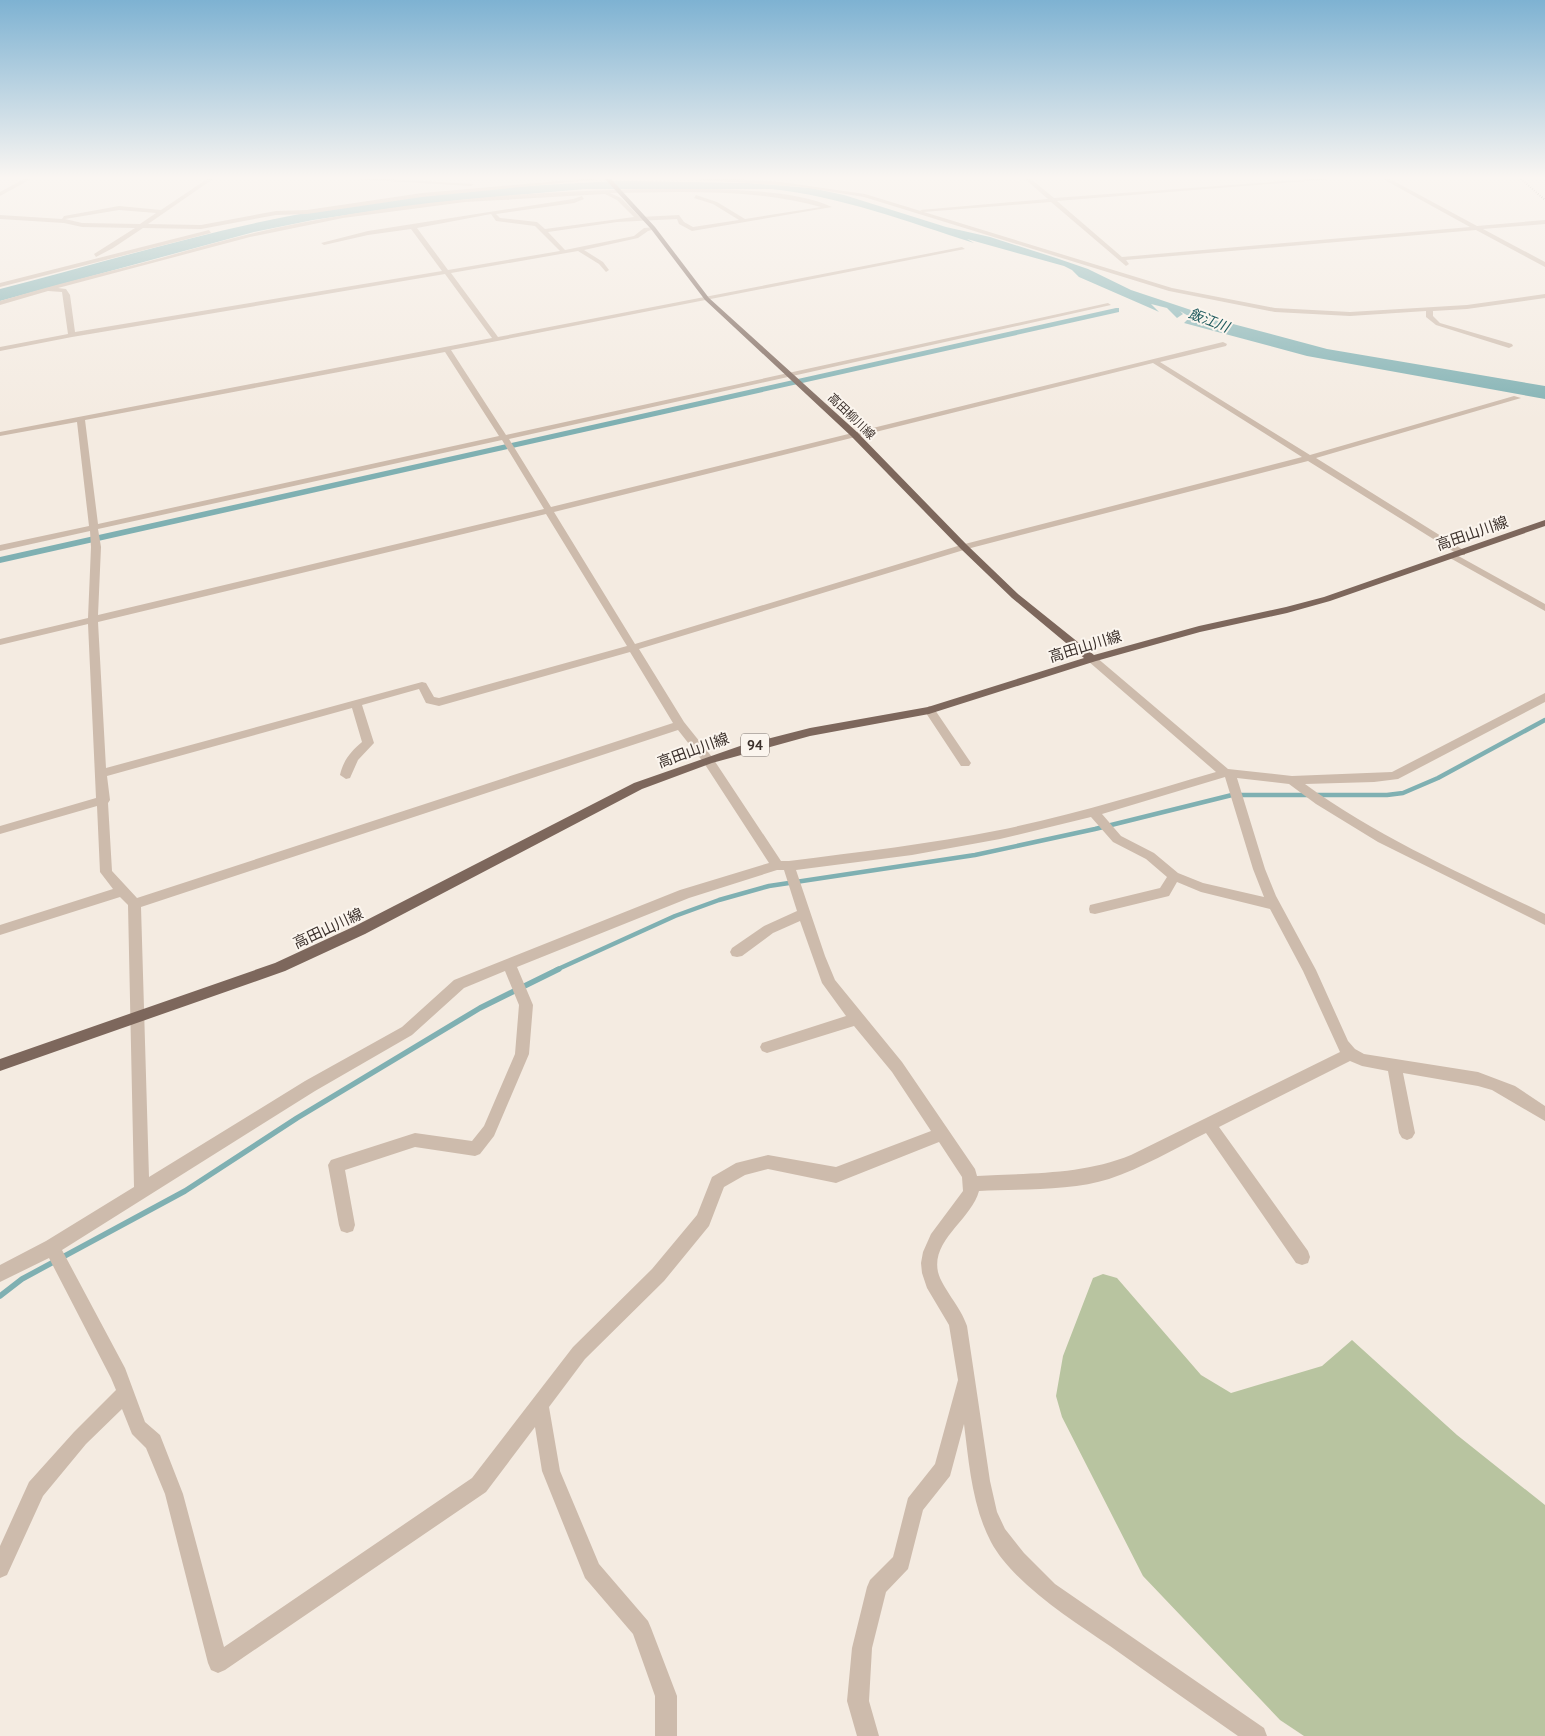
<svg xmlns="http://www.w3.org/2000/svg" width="1545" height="1736" viewBox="0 0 1545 1736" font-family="'PT Sans','Noto Sans JP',sans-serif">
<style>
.green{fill:#b8c4a0}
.water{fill:#7fb0b2}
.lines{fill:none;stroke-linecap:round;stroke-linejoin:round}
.stream-far1{stroke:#7fb0b2;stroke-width:4.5}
.stream{stroke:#7fb0b2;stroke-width:5.5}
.canal{fill:#7fb0b2;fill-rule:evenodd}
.minor{fill:#cdbbac;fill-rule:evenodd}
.major{fill:#7d675c;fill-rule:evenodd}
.rail{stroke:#3b302b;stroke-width:2;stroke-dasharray:0.5 2;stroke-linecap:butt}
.labels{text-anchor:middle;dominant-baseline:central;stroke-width:4;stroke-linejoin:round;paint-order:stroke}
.far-street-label{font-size:12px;fill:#3b302b;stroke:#fbf5ee}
.far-water-label{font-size:14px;font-style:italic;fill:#1f5a5e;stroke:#fbf5ee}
.shield{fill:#fbf5ee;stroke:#756b66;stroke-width:1}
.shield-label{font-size:14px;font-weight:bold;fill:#3b302b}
.street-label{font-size:15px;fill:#3b302b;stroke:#fbf5ee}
</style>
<rect width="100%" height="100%" fill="#f4ebe1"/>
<path class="green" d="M1103,1274L1117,1278L1201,1375L1231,1393L1322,1366L1352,1340L1457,1435L1545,1505V1736H1304L1280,1720L1143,1576L1062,1417L1056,1396L1063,1356L1093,1278Z"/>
<path class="water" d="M622,181L748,183L811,188L844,195L946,227L990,237L1056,258L1088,269L1131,290L1233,324L1327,349L1545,386V399L1307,356L1184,323L1190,317L1180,311L1183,314L1177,318L1167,308L1151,304L1159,312L1157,311L1079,277L1072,270L1064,266L967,239L974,243C908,222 840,196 771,189H585L461,200L387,209L313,220L254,232L0,301V289C101,263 202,232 305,213C409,194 516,185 622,181Z"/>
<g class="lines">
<path class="stream-far1" d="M1317,795H1387L1403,793L1438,778L1545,720
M556,970L675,916L719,900L769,886L975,855L1095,829L1232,795H1309"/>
<path class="stream" d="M0,1296L22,1279L185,1191L297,1118L480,1008L559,969"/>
<path class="canal" d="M1116,308H1119V312L0,563V557Z"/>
<path class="minor" d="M24,179H31L0,196V192Z
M207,179H213L148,224L201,225L276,211L307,210L422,193L582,179H601L422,197L307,214L276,215L201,229L143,228L113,248L96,257L94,254L135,228L82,227L64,223L0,219V215L62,219L64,216L119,206L161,210ZM119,210L156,213L140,224L82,223L65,219Z
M353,179H389L474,184L471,186Z
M692,179H739L781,182L865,194L1172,288L1275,308L1350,312L1467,305L1545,294V298L1467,309L1433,311V316L1440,323L1512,344L1513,346L1509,348L1436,325L1426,317V311L1350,316L1275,312L1169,291L864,197L802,187Z
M1025,179H1031L1054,198L1311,179H1333L1057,201L1122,257L1470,227L1383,179H1390L1477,226L1545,220V224L1483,229L1545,262V267L1476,230L1126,260L1129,264L1126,266L1051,202L923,212L920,210L1048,199Z
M704,189C741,190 799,191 832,207L692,231L679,224L677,219L617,222L548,232L565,250L634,236L644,228L655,227V229L648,231L638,238L584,250L603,262L609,270L606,272L599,264L578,251L451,273L498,337L962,247L965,249L451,350L506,435L1108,303L1111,305L509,439L551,507L1223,342L1227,344L1226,346L1160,362L1310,455L1514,396L1521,398L1316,458L1465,551V555H1459L1308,461L967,549L639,649L684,722L712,757L781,861H789C859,852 930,844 1000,830C1073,815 1144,793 1216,772L1088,661L1087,659L1088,657H1096L1228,769L1292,776L1392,772L1545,693V702L1398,779L1374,782L1305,784C1379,838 1463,874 1545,914V925L1378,842L1316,804L1289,784L1237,778L1265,869L1276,896L1316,970L1348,1041L1355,1049L1364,1054L1478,1072L1515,1086L1545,1106V1121L1492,1090L1478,1086L1403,1073L1415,1133L1412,1138L1407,1140L1402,1138L1399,1133L1388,1071L1362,1066L1350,1061L1219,1127L1308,1251L1310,1257L1308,1263L1302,1265L1296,1263L1206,1133C1174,1149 1142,1168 1109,1179C1072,1191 1018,1189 979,1191C971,1220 931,1240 938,1272C942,1288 961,1307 967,1326L990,1481L997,1512L1005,1529L1024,1553L1055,1584L1264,1728L1267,1736H1238C1195,1706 1152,1676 1110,1646C1072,1620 1013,1583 991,1542C972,1506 969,1463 964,1424L950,1476L923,1510L908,1569L886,1592L872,1648L869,1701L879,1736H857L847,1701L852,1648L867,1587L870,1580L893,1557L908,1498L935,1464L958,1380L949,1325L927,1288L922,1273L921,1263L923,1252L931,1234L963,1191L962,1177L939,1142L836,1183L768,1169L745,1175L724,1187L709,1226L664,1281L585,1359L549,1407L560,1471L599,1564L648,1621L651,1628L677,1696V1736H655V1696L633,1634L585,1578L542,1471L535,1427L486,1492L225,1670L218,1673L211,1670L208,1663L165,1494L146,1448L132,1434L122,1409L86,1444L43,1496L7,1575L0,1578V1546L29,1482L74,1432L116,1390L111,1378L49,1258L0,1282V1265L46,1241L134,1187L128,905L120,897L0,935V925L113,889L100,872L97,806L0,834V826L96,798L88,624L0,645V639L88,618L91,547L90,531L0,551V545L89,526L77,422L0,436V432L492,338L445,274L72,337L0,351V347L68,334L62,292L48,291L0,305V301C53,285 107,272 161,258C207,245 253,232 300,223C433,197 569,188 704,189ZM679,192C727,192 774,194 821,207L745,219L717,202L696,195L694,198L713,204L739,220L693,227L684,222L679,215L640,217L621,198L610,193ZM605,194L617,200L634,217L545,229L537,222L500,218L496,214L574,203L584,199L582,196L573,199L368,231L321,243L324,245L368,235L411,229L442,271L75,332L70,295L66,289L58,288L250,237L343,218L465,202ZM491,214L496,221L535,226L560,251L448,270L417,228ZM445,352L499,436L98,524L85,420ZM1153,363L1302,457L961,545L635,644L554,512ZM502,440L544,509L98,615L101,547L98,529ZM546,514L627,646L439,698L434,697L426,683L422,682L106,768L98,622ZM630,652L673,723L137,898L112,871L108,803L110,800L107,776L352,708L362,742C351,751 343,761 340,775L346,779L350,778L358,760L374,743L362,705L419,689L426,703L439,706ZM678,730L704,763L769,863L680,890L454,980L402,1027L305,1081L149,1177L141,907ZM1225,777L1253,869L1264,897L1203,883L1178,873L1154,853L1121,836L1102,814ZM1091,817L1113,842L1146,859L1167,877L1160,888L1090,905L1089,909L1090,913L1095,914L1169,896L1177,882L1201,892L1270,909L1303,971L1340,1052L1131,1155C1082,1175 1030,1173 977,1176L975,1169L902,1062L835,980L825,956L796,870L912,855L1000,839ZM777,870H784L797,911L764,926L732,948L730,952L732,956L737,957L742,956L773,933L800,921L822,983L846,1016L762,1043L760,1047L762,1051L767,1053L854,1026L892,1072L931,1131L836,1167L768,1155L736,1163L712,1177L697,1215L652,1269L573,1347L472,1478L224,1647L183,1494L160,1435L145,1422L125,1368L62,1250L315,1091L412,1035L464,988L505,971L519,1005L515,1054L484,1126L472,1141L415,1133L331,1160L328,1165L339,1225L341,1231L347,1233L353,1231L355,1225L345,1170L415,1147L475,1156L480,1154L494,1136L529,1054L533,1005L517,967L689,898Z
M209,230L211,233L0,287V283Z
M1453,553L1545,604V611L1450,558V554Z
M929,706L933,707L969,760L971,763L969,766H961L924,710Z"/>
<path class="major" d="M605,179H611L655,227L709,298L857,432L967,545L1018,594L1094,655L1199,626L1286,607L1324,597L1545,520V526L1330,601L1287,613L1200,632L1096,661L929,714L810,736L712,763L642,789L365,934L285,971L0,1071V1059L275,963L355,926L634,783L740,746L810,728L928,707L1084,658L1012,598L961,549L851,436L705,300L651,229Z"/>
<path class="rail" d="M1521,179L1545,200"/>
</g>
<linearGradient id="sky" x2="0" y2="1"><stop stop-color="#7eb2d2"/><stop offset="0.42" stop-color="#faf6f2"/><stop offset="1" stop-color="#faf6f2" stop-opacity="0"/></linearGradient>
<rect width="1545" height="422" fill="url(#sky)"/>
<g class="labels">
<g class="far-street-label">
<text transform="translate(852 416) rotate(44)">高田柳川線</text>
</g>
<g class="far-water-label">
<text transform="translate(1209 320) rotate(21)">飯江川</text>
</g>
<rect class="shield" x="741" y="733.5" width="28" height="23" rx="4"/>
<g class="shield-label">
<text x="755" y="745">94</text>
</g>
<g class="street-label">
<text transform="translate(1472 533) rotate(-19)">高田山川線</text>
<text transform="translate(1085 646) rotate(-17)">高田山川線</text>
<text transform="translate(693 750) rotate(-20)">高田山川線</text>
<text transform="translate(328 928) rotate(-25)">高田山川線</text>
</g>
</g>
</svg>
